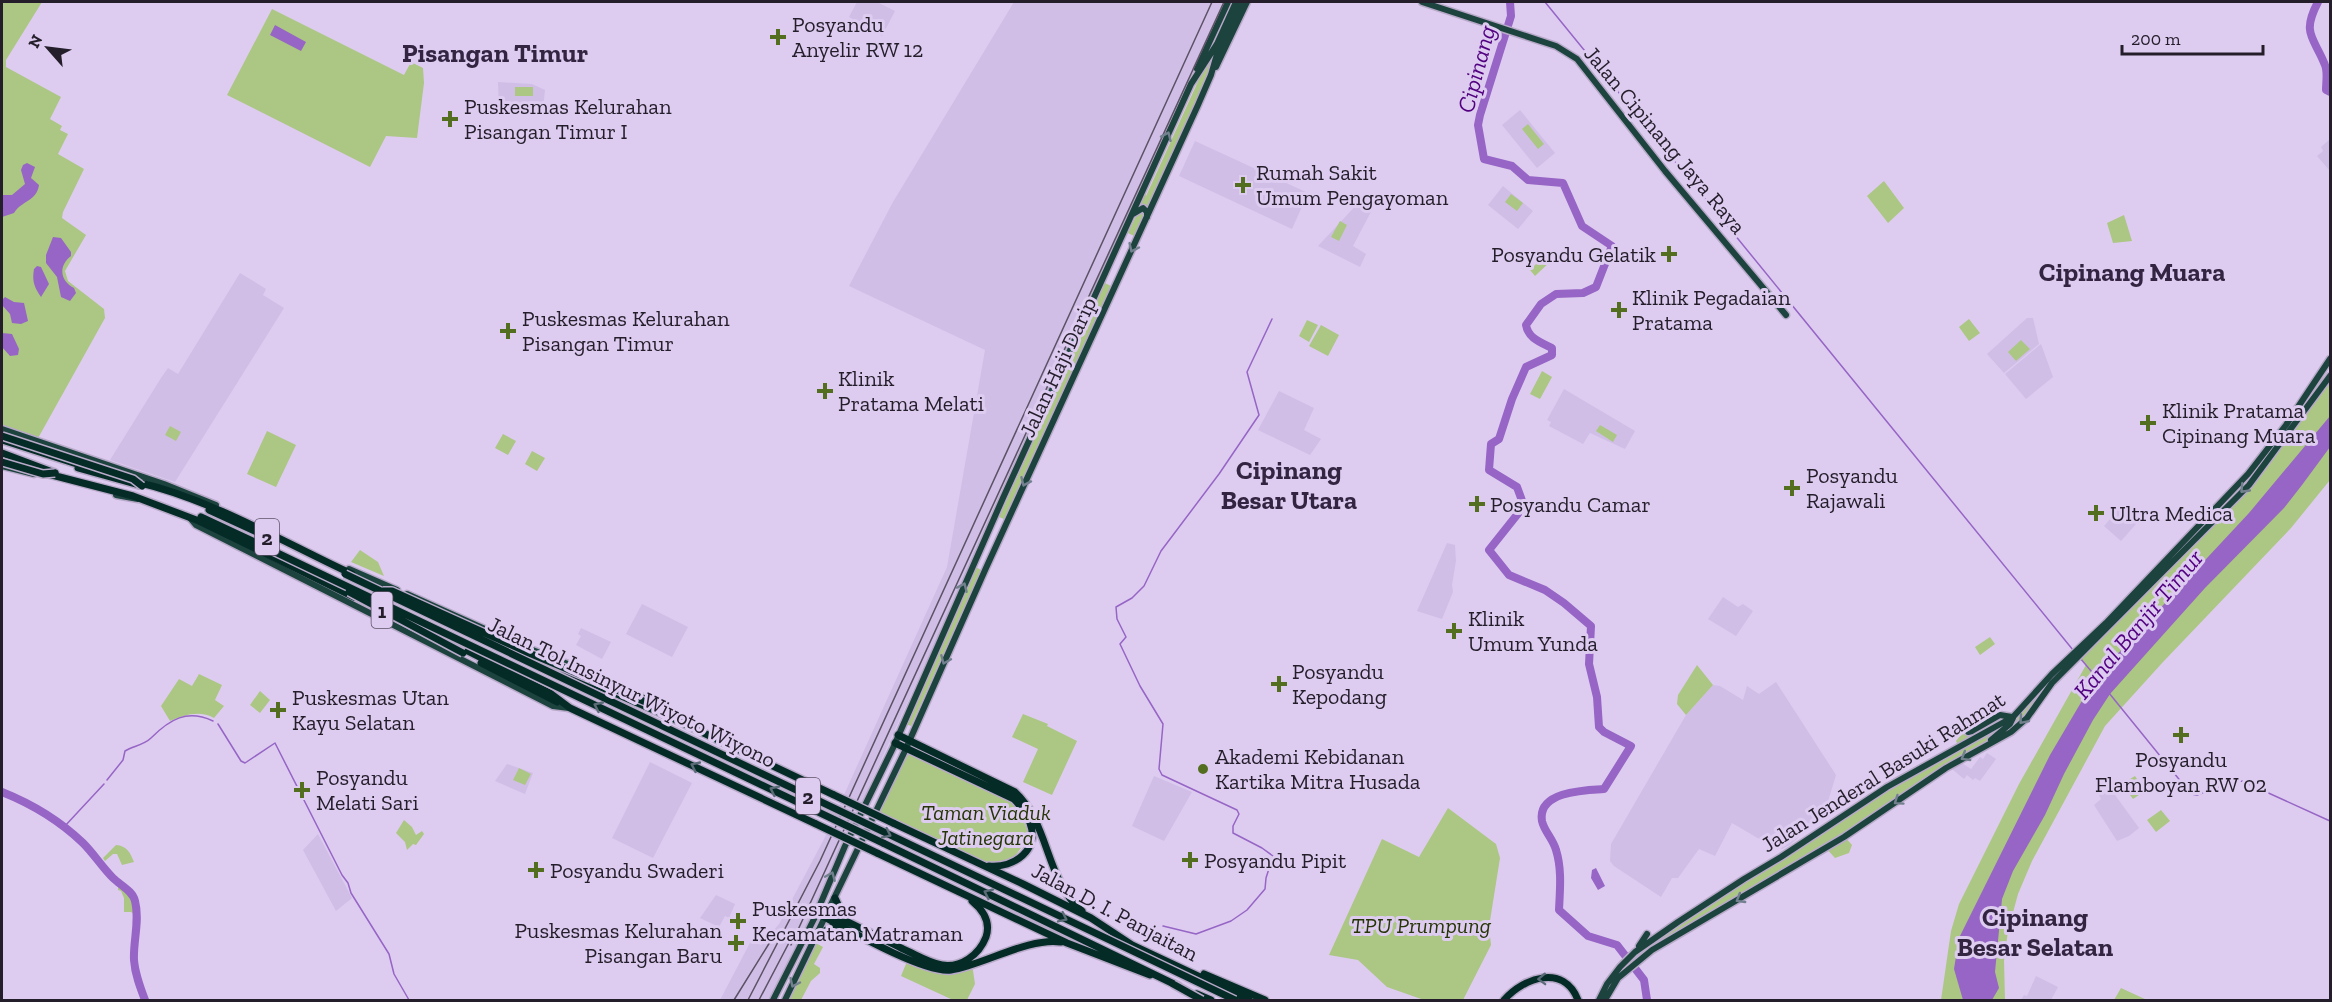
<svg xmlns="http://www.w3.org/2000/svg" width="2332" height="1002" viewBox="0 0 2332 1002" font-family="'Zilla Slab',serif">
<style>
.built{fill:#d0bee7}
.green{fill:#acc684}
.water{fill:#9665c5}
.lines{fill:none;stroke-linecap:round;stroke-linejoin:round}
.stream{stroke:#9665c5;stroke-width:1.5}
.river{stroke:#9665c5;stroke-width:8}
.major-casing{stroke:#b8a9c9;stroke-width:9}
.highway-casing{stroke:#b8a9c9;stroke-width:10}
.major{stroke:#1c433e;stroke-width:6}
.highway{stroke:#052b27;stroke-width:7}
.rail{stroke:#5b5265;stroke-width:1.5}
.highway-bridge-casing{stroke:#b8a9c9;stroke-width:10;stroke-linecap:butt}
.highway-bridge{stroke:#052b27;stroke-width:7}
.oneway{stroke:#73818e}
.oneway2{stroke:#5b6b77}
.poi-dot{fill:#546e20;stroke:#ddccf0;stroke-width:2}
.labels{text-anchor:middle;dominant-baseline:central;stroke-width:6;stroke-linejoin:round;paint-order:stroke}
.shield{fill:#ddccf0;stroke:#5c5266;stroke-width:1.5}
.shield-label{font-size:21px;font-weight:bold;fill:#241e2b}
.poi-label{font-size:22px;fill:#241e2b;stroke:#ddccf0;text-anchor:start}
.street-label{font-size:22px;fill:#241e2b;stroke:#ddccf0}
.park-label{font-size:22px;font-style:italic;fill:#263506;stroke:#ddccf0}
.water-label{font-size:24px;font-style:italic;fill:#520180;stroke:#ddccf0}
.quarter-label{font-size:26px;font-weight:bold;fill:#332541;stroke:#ddccf0}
</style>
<rect width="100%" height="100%" fill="#ddccf0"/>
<path class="built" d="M857,2H877L895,11L882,36L849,17Z
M1014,2H1228L861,804L828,884L769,1000H720L751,941L761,945L779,924L824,839L947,567L985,350L849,286L893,202Z
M498,82L532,84L545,90L543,108L499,114Z
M1520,110L1555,153L1537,168L1502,125Z
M2330,139V179V171L2317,156L2323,151L2321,147Z
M1195,141L1308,193L1292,229L1179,176Z
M1503,186L1533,211L1518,229L1488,205Z
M1361,200L1373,208L1353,246L1366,254L1360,267L1318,246Z
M240,273L266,289L263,295L284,308L175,482L110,460L161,378L168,368L178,374Z
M2027,318H2033L2039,344L2004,373L1987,354Z
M2041,344L2053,377L2026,399L2005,374Z
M1564,389L1635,431L1625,449L1590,433L1583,444L1549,426L1551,422L1547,420Z
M1279,391L1314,408L1304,430L1321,439L1310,455L1258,430Z
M2120,508L2137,523L2121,541L2104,526Z
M1447,543L1455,545L1456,561L1452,585L1453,592L1442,619L1417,611Z
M1723,597L1738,607L1743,604L1753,611L1736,636L1708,619Z
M642,604L688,627L672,657L626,634Z
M581,628L611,642L602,659L576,645L581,636L578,634Z
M1776,682L1836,775L1829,798L1835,810L1813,824L1790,845L1782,849L1773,847L1732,823L1715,856L1699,849L1678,878H1672L1661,897L1614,866L1610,861L1611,844L1686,715L1713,685L1720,686L1743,700L1747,686L1759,694Z
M1987,753L1996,759L1980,781L1975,778L1973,780L1967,775L1964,779L1952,769L1962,763L1971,769L1980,757L1983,759Z
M650,762L692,783L653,858L612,838Z
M507,764L533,773L525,794L495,781Z
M1154,776L1192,792L1164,841L1132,826Z
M2107,784L2139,828L2129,836L2117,841L2094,805L2101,799L2097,791Z
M318,834L352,898L336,911L303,850Z
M716,895L735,904L729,918L725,916L719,927L700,918Z
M2036,976L2058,987L2051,1000H2021L2024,995L2027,996Z"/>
<path class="green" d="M2,2H42L6,60V67L61,97L50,119L62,126L60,130L68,134L58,154L84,169L63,212L62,218L86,235L65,271L68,281L104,309L105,318L37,440L2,428Z
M272,9L404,75L411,62L423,68L424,83L417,138L386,136L370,167L227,95Z
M1216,50L1209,72L1151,200L1154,199L1134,236L1128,233L1139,210L1133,214L1144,189L1146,196L1205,66Z
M515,87H533V96H515Z
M1528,124L1544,144L1538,149L1522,129Z
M1884,181L1904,208L1888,223L1867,196Z
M1511,194L1523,203L1517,211L1505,202Z
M2124,215L2132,241L2113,243L2107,223Z
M1340,221L1347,225L1339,241L1331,237Z
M1546,254L1552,260L1535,276L1530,270Z
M1105,283L1111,286L1004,519L999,517Z
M1969,319L1980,333L1969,341L1959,327Z
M1307,320L1318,325L1309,342L1299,336Z
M1321,325L1339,335L1328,356L1309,346Z
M2021,340L2030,349L2016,361L2008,352Z
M1542,371L1552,377L1540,399L1530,394Z
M2330,376V480L2291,528L2163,662L2105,726L2032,861L2018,894L2008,931L2004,961L2005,1000H1941L1951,931L1959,904L2019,784L2086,665L2079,656L2242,491Z
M1600,425L1617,435L1613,442L1596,431Z
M170,426L181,432L176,441L165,435Z
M267,431L296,445L276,487L247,474Z
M503,434L516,441L508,455L495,448Z
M532,451L545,458L537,471L525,464Z
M360,550L378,562L384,576L351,562Z
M976,567L981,570L911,726L906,724L912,709Z
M1990,637L1995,644L1980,655L1975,647Z
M2064,664H2071L2027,718L1845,837L1852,845L1849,853L1835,858L1825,847L1631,964L1629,961L1635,951L1958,745L1956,741L1966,728V730L2000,715L2013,717Z
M1697,665L1713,685L1686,715L1677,704L1678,695Z
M199,674L222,685L215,700L224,706L214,718C200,710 184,715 170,721L161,706L179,679L192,686Z
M260,691L270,700L260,713L250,705Z
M1023,714L1048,724L1047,726L1077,741L1052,795L1023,782L1038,749L1012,737Z
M908,751L1014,799L1030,836L1012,860L984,863L878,813Z
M519,768L531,774L525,785L513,780Z
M2135,776L2145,791L2133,799L2122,784Z
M1448,808L1496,844L1500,858L1489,927L1491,945L1463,1000H1424L1387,987L1358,960L1329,955L1382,839L1419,857Z
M2161,810L2170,821L2156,832L2147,820Z
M404,820L412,827L416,835L422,831L424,834L416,845L413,844L407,850L405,842L396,833Z
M116,845C127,846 130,852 134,862L122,865L117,854H113L105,861L103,858Z
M118,884L133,900L135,915L131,912H124V898L121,891L118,890Z
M814,942L823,947L814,964L820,968V973L811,981L801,1000H785Z
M908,959L920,964H972L975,984L967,1000H953L901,976Z
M2121,988L2147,1000H2114Z"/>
<path class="water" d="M275,25L306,42L301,51L270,35Z
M27,163L35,167L31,178L39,185C37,201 21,201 14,213L2,217V195H12L25,184L21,170L23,165Z
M53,237L61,238L71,252V256C58,266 60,281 74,288L76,293L70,301L61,297L57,277L46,263V255Z
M37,266L41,267L49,284L41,297C34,287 32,281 34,269Z
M5,297L14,302L24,303L28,321L21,324L12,323L10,314L2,305V300Z
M2,333L12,334L19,349L18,355L10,356L2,347Z
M2330,416V447L2302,485L2284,508L2205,588L2110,694L2093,720L2064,774L2045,815L2013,871L2002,899L1995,972L1999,988L1992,1000H1963L1954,969L1959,938L2050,755L2096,677L2249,513Z
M1596,868L1605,886L1598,890L1591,878L1592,870Z"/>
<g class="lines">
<path class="stream" d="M1545,2L2073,650
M2080,658L2097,678
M2109,693L2191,794L2197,795L2233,782L2242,781L2330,821
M218,724L241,761L245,763L275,743L342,875L348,883L351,893L389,954L394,974L409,1000
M107,780L123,760L125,751C133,746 144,745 151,738C170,719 187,709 213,721
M64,827L104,784
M1163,926L1196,934L1231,921L1247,910L1265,889L1266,878L1273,856L1262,848L1233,833V826L1239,814L1237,810L1162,775L1159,769L1163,724L1140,686L1120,644L1126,637L1117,619L1116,607L1132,598L1144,586L1161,551L1219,474L1259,415L1247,372L1272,319"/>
<path class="river" d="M1510,2L1511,16L1480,115L1478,125L1484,159L1512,166L1528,180L1563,183L1582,226L1612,246L1596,287L1583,293L1556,294L1541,304L1526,325C1528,338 1540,342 1552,348V355L1526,367L1512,399L1499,439L1491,444L1489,470L1517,487L1524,506L1489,550L1509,575L1545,590L1564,603L1591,626L1589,664L1597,697L1599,727L1604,732L1631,746L1604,789C1586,790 1537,791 1542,821C1544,831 1553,839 1556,850C1562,869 1560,889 1559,910L1588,936L1617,945L1644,980L1647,1000
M2318,2C2301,34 2314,37 2325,65C2328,72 2326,82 2326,90L2330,92
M2,792C32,804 59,820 83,843C94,854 102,867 113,878C120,885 133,891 135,901C140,921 133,941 134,960C135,974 140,987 145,1000"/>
<g class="major-casing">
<path id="major" d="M1422,2L1556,46L1577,59L1665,171L1786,315
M1216,67L1247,2
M1197,69L1228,2
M1133,214L1143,208L1147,212V217
M2,429L164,484L216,505
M2,466L34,474
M116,495L138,499
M190,518L196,525L553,706L569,708
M349,569L397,590
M407,594L496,634
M510,641L603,678L657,704L671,717
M1966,728L1968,732L1972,731L2000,715L2012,717
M1991,740L2010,724L2013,718
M1639,946L1647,934
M773,1000L814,919L845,846L893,748L1003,498L1191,84L1217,44L1236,2
M785,1000L904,753L986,568L1198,105L1211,75L1217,54L1241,2
M1599,1000L1607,984L1620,967L1635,952L1678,922L1744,879L1781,857L1887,787L2013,717L2052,674L2106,623L2248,474L2286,425L2330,359
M1605,1000L1618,978L1652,950L1844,837L1946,768L2011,732L2027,718L2052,683L2249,485L2330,376"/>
</g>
<g class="highway-casing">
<path id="highway" d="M2,440L83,466
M2,453L55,473
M78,468L139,485
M48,474L133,496L199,521L354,597
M137,482C213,500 281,541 352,574
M209,510L270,538
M201,517L261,545
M465,628L672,718L834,795
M448,641L550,693L570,708L816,824
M481,663L557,702
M898,735L1015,792C1050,824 1045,880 1082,911
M895,743L1014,799C1020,806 1027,813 1030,823C1040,850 1014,868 989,866
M893,823L1023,884L1091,918L1132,945L1249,1000
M883,843L1178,986
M877,853L1067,943L1150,975
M835,898L845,920
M819,907C847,922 875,935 903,949C915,954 929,963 942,965C961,968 979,955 986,937C991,922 983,910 972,901
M817,913C843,927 924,974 951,970C983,965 1029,937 1061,942
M817,935L833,927L843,929
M1204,974L1265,1000
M1197,994L1211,1000
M1504,1000C1524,977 1564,964 1578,1000"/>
</g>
<use href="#major" class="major"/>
<use href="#highway" class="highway"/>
<path class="rail" d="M791,945L1224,2
M734,1000L770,942
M748,1000L820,861L1212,2
M759,1000L792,937"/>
<g class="highway-bridge-casing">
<path id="highway-bridge" d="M2,436L133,479L142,486
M2,462L43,474L55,473
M271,550L883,843
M345,574L1235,1000
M383,591H392L529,653L648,703
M349,592L463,653
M834,795L893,823
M816,824L877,853
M1173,984L1202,1000"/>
</g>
<use href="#highway-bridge" class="highway-bridge"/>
</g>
<defs><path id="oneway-chevron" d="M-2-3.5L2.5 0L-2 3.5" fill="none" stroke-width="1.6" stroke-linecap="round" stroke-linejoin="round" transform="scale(1.5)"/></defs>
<g class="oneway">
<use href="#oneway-chevron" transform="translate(1167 136) rotate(-66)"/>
<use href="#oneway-chevron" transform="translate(1133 248) rotate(115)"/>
<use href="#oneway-chevron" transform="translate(1025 482) rotate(114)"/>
<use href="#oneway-chevron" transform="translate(2244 489) rotate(134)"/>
<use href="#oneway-chevron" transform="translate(963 587) rotate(-66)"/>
<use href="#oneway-chevron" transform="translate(945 660) rotate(113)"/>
<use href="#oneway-chevron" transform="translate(2023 720) rotate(131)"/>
<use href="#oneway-chevron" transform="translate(1965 757) rotate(149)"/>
<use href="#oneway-chevron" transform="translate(1898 801) rotate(145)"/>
<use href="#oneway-chevron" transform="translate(831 876) rotate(-67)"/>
<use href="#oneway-chevron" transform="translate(1740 899) rotate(149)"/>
<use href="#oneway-chevron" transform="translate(794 983) rotate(115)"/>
</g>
<g class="oneway2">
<use href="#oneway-chevron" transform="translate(598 706) rotate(-155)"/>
<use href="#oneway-chevron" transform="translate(695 766) rotate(-155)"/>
<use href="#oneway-chevron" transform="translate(774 790) rotate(-154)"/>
<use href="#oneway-chevron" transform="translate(887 834) rotate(26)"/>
<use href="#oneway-chevron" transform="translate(988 893) rotate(-154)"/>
<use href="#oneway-chevron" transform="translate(1063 918) rotate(26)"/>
<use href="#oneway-chevron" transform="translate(1542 979) rotate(178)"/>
</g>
<g class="poi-dot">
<path d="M775 28h6v6h6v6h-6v6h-6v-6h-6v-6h6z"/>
<path d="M447 110h6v6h6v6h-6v6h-6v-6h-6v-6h6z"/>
<path d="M1240 176h6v6h6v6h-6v6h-6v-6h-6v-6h6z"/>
<path d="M1666 245h6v6h6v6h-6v6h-6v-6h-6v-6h6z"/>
<path d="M1616 301h6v6h6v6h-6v6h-6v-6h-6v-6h6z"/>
<path d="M505 322h6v6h6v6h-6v6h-6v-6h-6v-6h6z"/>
<path d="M822 382h6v6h6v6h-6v6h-6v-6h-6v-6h6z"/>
<path d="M2145 414h6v6h6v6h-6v6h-6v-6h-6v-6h6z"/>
<path d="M1789 479h6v6h6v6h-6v6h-6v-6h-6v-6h6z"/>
<path d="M1474 495h6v6h6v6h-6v6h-6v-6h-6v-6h6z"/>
<path d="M2093 504h6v6h6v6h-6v6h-6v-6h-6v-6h6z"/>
<path d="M1451 622h6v6h6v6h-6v6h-6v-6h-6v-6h6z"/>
<path d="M1276 675h6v6h6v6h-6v6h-6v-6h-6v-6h6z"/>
<path d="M275 701h6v6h6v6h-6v6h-6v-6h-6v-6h6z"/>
<path d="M2178 726h6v6h6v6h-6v6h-6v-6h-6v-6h6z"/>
<circle cx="1203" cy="769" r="6"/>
<path d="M299 781h6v6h6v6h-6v6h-6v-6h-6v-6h6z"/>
<path d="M1187 851h6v6h6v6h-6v6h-6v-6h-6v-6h6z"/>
<path d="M533 861h6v6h6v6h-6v6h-6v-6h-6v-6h6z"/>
<path d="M735 912h6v6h6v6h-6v6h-6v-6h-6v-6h6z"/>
<path d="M733 934h6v6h6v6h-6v6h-6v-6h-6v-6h6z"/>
</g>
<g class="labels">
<g class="shield">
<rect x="255" y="519" width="24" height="36" rx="4.5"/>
<rect x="371.5" y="592" width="21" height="36" rx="4.5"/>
<rect x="796" y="778" width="24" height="36" rx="4.5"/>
</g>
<g class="shield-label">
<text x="267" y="537">2</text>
<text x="382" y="610">1</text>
<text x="808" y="796">2</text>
</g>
<g class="poi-label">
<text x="792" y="24">Posyandu<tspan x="792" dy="25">Anyelir RW 12</tspan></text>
<text x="464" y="106">Puskesmas Kelurahan<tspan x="464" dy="25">Pisangan Timur I</tspan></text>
<text x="1256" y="172">Rumah Sakit<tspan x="1256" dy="25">Umum Pengayoman</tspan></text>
<text x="1656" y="254" text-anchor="end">Posyandu Gelatik</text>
<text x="1632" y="297">Klinik Pegadaian<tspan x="1632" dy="25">Pratama</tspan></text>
<text x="522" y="318">Puskesmas Kelurahan<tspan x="522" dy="25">Pisangan Timur</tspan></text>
<text x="838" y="378">Klinik<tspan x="838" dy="25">Pratama Melati</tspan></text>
<text x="2162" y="410">Klinik Pratama<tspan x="2162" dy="25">Cipinang Muara</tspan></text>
<text x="1806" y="475">Posyandu<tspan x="1806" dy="25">Rajawali</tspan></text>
<text x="1490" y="504">Posyandu Camar</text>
<text x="2110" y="513">Ultra Medica</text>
<text x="1468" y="618">Klinik<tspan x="1468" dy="25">Umum Yunda</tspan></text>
<text x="1292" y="671">Posyandu<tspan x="1292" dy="25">Kepodang</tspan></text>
<text x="292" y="697">Puskesmas Utan<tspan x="292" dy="25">Kayu Selatan</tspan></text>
<text x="1215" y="756">Akademi Kebidanan<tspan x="1215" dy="25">Kartika Mitra Husada</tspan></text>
<text x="2181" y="759" text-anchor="middle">Posyandu<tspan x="2181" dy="25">Flamboyan RW 02</tspan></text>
<text x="316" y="777">Posyandu<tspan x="316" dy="25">Melati Sari</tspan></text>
<text x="1204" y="860">Posyandu Pipit</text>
<text x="550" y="870">Posyandu Swaderi</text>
<text x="752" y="908">Puskesmas<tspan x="752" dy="25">Kecamatan Matraman</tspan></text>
<text x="722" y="930" text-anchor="end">Puskesmas Kelurahan<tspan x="722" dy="25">Pisangan Baru</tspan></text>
</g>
<g class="street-label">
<text transform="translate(1665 140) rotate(50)">Jalan Cipinang Jaya Raya</text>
<text transform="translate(1058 367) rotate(-65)">Jalan Haji Darip</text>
<text transform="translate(632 692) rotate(26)">Jalan Tol Insinyur Wiyoto Wiyono</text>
<text transform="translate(1883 772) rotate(-32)">Jalan Jenderal Basuki Rahmat</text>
<text transform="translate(1115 912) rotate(28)">Jalan D. I. Panjaitan</text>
</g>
<g class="park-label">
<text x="986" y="812">Taman Viaduk<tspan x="986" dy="25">Jatinegara</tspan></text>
<text x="1421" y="925">TPU Prumpung</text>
</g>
<g class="water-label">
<text transform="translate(1476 69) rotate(-75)">Cipinang</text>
<text transform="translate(2138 624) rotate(-50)">Kanal Banjir Timur</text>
</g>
<g class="quarter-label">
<text x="495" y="53">Pisangan Timur</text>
<text x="2132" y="272">Cipinang Muara</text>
<text x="1289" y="470">Cipinang<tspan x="1289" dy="30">Besar Utara</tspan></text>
<text x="2035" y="917">Cipinang<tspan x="2035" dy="30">Besar Selatan</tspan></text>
</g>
</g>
<rect width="2332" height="1002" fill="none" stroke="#241e2b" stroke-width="6"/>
<g transform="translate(48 48) rotate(298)" stroke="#ddccf0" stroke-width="4.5" paint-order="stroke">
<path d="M0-4.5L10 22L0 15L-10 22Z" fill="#241e2b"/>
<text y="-9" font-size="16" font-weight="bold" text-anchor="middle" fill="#241e2b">N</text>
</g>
<path d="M2122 45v9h141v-9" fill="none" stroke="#241e2b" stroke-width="3"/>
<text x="2131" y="45" font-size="18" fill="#241e2b" stroke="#ddccf0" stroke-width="4.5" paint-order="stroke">200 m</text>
</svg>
